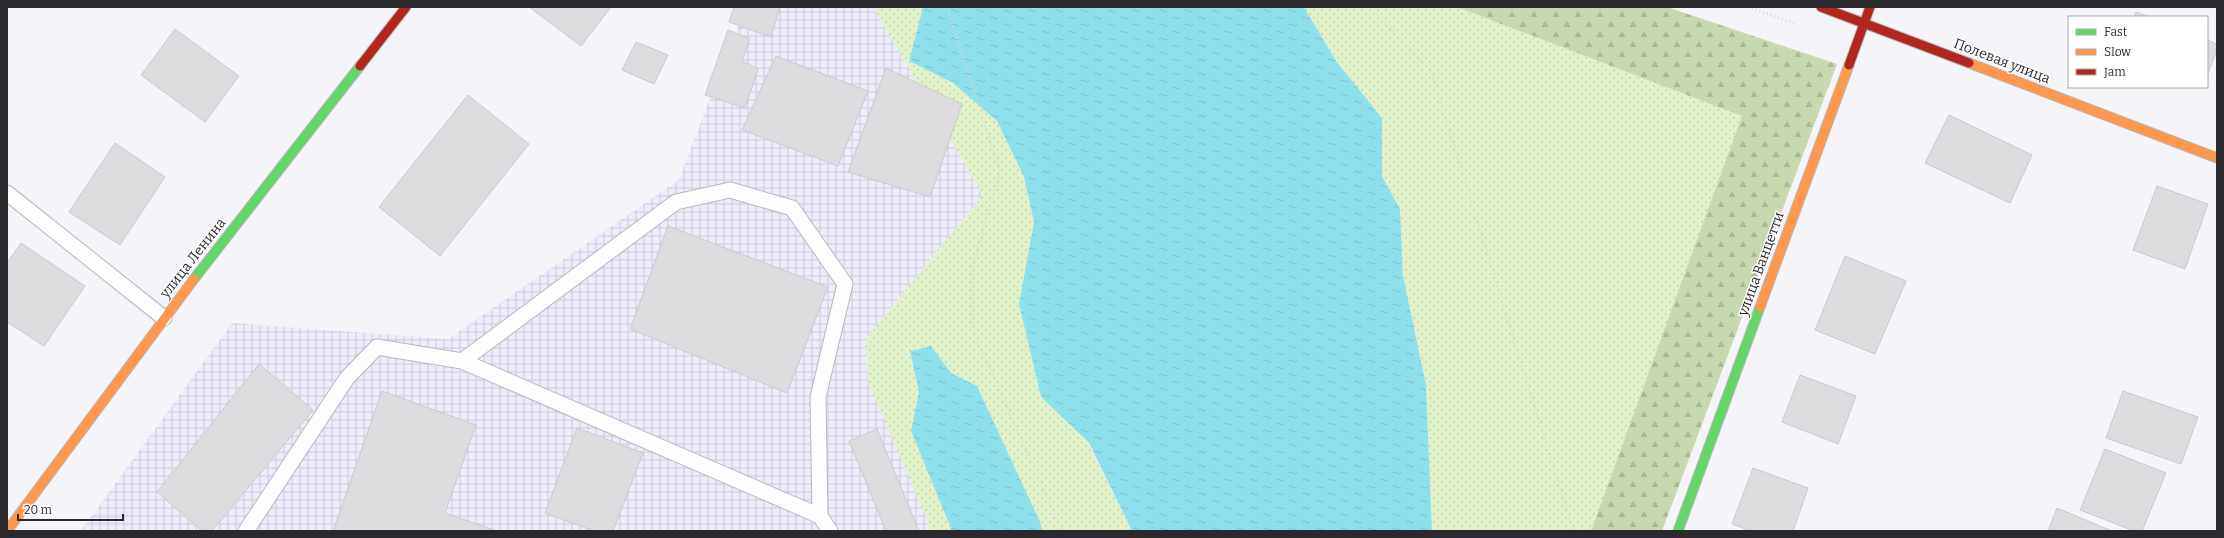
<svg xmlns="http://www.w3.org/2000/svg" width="2224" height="538" viewBox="0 0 2224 538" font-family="Bitter,serif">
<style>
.industrial{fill:url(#industrial-grid)}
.grass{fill:url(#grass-dots)}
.forest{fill:url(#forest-firs)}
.water{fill:url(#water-ripples)}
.building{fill:#dddbde;stroke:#cac8cc}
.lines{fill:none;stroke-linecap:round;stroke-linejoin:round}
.lane-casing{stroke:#b8b8bc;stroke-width:17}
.fast-casing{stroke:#b8b8bc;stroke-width:11}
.slow-casing{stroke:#b8b8bc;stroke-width:11}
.jam-casing{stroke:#b8b8bc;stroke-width:11}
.path{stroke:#d6d6d8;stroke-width:2.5;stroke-dasharray:1 3;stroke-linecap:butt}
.lane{stroke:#fdfdfe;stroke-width:15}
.fast{stroke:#63d668;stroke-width:9}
.slow{stroke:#ff974d;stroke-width:9}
.jam{stroke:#b3261e;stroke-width:9}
.labels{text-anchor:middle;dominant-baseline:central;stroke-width:3;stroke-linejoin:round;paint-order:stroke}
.street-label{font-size:14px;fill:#2a292d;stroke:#fff}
</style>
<defs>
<pattern id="industrial-grid" width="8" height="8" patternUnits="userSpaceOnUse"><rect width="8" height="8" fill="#eeecfb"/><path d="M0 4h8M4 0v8" fill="none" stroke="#cccad7"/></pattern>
<pattern id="grass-dots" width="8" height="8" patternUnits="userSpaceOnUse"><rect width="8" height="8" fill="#e1f2cb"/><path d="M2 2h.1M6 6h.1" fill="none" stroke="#c1d0af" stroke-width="1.8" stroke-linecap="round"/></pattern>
<pattern id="forest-firs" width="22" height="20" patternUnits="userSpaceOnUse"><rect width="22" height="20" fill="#c8d8b0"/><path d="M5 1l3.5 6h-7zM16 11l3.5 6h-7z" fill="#acb998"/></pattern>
<pattern id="water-ripples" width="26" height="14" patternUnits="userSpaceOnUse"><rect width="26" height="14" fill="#8ee1eb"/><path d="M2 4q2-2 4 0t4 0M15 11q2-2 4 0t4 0" fill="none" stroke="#7bc1ca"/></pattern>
</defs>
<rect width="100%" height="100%" fill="#f4f4f9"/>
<path class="industrial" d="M745,7H873L983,195L865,340L869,383L932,531H81L232,323L448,339L679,180Z"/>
<path class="grass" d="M873,7H923L909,61L953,83L997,121L1024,177L1034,222L1019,304L1041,397L1088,443L1132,531H1042L1041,524L977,386L951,373L931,346L910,351L919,392L911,431L952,531H932L869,383L865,340L983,195Z
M1304,7H1457L1743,116L1591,531H1432L1426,385L1403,275L1400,209L1382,176V118L1336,61Z"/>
<path class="forest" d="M1457,7H1667L1837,64L1662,531H1591L1742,116Z"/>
<path class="water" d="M923,7H1304L1336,61L1382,118V176L1400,209L1403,275L1426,385L1432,531H1132L1089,443L1041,397L1019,304L1034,222L1024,177L997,121L953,83L909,61Z
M931,346L951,373L977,386L1041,524L1042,531H952L911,431L919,392L910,351Z"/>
<path class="building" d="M529,7H611L581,46Z
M734,7H780L771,37L729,22Z
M2136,12L2149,17H2134Z
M175,29L239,76L205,122L141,75Z
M728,30L750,39L742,61L758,69L745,108L705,95Z
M2207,40L2217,44V50L2207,76Z
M636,42L668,55L654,84L622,70Z
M776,56L868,91L838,166L742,130Z
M886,68L962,104L930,197L848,172Z
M468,95L529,144L440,256L379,207Z
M1949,115L2032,155L2010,203L1925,163Z
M115,143L165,177L120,245L69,212Z
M2157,186L2208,204L2185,269L2133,250Z
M668,226L828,287L787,393L630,329Z
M21,243L85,286L44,346L7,322V263Z
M1845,256L1906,281L1875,354L1815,330Z
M259,364L313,410L212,531H202L157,492Z
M1800,375L1856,396L1838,444L1782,422Z
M382,391L476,425L445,513L497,531H333Z
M2123,391L2198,417L2181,464L2106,438Z
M577,428L643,453L613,531H594L545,513Z
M877,429L919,531H886L849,441Z
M2105,449L2166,473L2142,531H2134L2080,510Z
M1753,468L1808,488L1793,531H1751L1732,524Z
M2057,508L2112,531H2048Z"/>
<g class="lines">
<g class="lane-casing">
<path id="lane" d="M7,193L164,318
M462,361L676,202L730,190L792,208L845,284L818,397L820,516
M246,531L347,378L377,347L462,361L820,516L830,531"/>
</g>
<g class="fast-casing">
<path id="fast" d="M194,279L360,66
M1678,531L1760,307"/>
</g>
<g class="slow-casing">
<path id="slow" d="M1969,63L2217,158
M1760,307L1849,65
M7,531L194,279"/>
</g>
<g class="jam-casing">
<path id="jam" d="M1821,7L1969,63
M1849,65L1870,7
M360,66L406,7"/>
</g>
<path class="path" d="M947,7L1000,172L973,265V330L1062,531
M1371,7L1431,71L1573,531
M1748,7L1796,24
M1642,531L1676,443"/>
<use href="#lane" class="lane"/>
<use href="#fast" class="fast"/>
<use href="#slow" class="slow"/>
<use href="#jam" class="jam"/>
</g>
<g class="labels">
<g class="street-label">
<text transform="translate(2002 61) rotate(21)">Полевая улица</text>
<text transform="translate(193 258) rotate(-52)">улица Ленина</text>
<text transform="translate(1761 264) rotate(-70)">улица Ванцетти</text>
</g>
</g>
<rect width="2224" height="538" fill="none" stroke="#2a292d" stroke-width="16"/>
<rect x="2068" y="16" width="140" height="72" fill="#ffffff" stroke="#aaa9ab"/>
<rect x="2076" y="29" width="20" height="6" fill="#63d668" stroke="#aaa9ab"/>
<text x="2104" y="36" font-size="12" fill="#2a292d">Fast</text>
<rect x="2076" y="49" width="20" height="6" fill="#ff974d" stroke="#aaa9ab"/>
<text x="2104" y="56" font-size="12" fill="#2a292d">Slow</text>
<rect x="2076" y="69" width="20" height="6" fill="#b3261e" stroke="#aaa9ab"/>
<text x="2104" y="76" font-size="12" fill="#2a292d">Jam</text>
<path d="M18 514v6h105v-6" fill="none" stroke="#2a292d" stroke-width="2"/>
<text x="24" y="514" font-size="12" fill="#2a292d" stroke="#ffffff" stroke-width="3" paint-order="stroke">20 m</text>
</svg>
